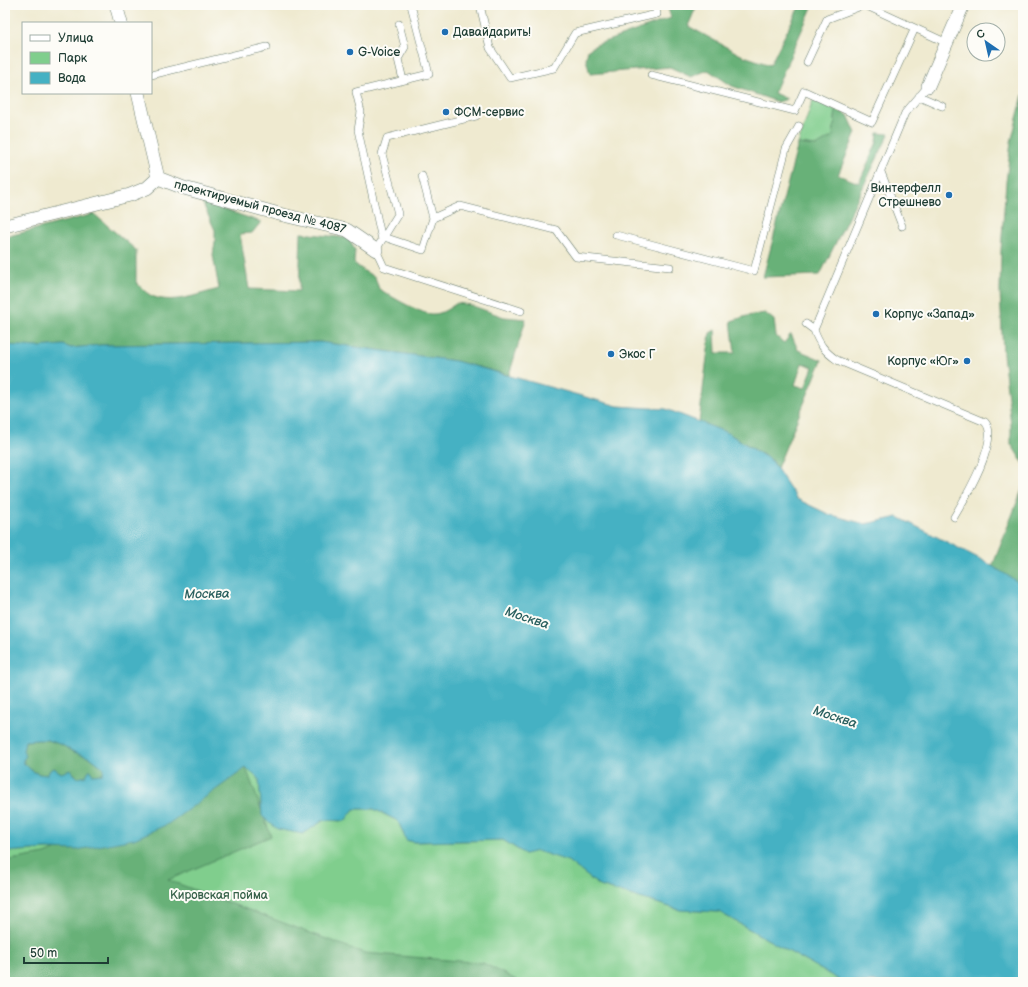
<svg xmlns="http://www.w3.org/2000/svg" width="1028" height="987" viewBox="0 0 1028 987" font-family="'Balsamiq Sans',sans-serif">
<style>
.green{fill:#80ce8d;stroke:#508660}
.forest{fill:#68b178;stroke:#447756;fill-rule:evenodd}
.water{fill:#45b1c3;stroke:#32777c;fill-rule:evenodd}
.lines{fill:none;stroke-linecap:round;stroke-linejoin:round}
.service-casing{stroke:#687a6b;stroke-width:8}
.minor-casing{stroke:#687a6b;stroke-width:14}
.service{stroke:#fff;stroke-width:7}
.minor{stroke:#fff;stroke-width:13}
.poi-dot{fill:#1f6fb2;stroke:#fdfcf7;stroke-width:1.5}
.labels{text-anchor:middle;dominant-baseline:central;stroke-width:4;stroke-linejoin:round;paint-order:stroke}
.poi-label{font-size:12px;fill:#1f3d34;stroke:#fdfcf7;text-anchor:start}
.street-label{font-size:12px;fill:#1f3d34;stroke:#fdfcf7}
.park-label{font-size:12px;fill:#37614a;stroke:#fdfcf7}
.water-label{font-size:13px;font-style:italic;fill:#2a605f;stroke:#fdfcf7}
</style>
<rect width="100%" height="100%" fill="#fdfcf7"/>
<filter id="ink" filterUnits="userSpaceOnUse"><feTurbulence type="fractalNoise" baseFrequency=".025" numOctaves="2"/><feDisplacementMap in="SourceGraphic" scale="8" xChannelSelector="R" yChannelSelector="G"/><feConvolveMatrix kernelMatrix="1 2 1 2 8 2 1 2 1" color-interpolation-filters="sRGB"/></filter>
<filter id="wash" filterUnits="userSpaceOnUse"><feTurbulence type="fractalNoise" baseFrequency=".012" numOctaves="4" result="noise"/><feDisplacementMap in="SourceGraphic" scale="16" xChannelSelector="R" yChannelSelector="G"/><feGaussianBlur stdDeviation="0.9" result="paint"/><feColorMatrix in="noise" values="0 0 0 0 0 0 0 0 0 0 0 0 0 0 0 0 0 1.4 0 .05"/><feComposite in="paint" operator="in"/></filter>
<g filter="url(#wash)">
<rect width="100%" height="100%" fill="#efead0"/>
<path class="green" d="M813,100L836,110L833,136L816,146L798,144Z
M246,768L259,779L262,816L303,834L324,820L344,821L354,809H374L398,821L406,840L414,842L503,840L525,854L537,850L568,861L600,886L680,910L719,912L843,982H5V852L46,849L77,850Z"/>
<path class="forest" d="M667,5H697L688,26L741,55L770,65L800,5H813L774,93L787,99L778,102L732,86L708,70L691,77L670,67L590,74L586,59L588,50L596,45L671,18Z
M1023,95V463L1011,444V425L1003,354L1000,291L1001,250L1006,182L1011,142Z
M836,110L848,115L856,133L838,175L859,183L877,142L878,133L889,134L820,275L763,277L798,144L816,146L833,136Z
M202,202L261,222L252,233L240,234L249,289L299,291L301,233L348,238L355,250L354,263L364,271L375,277L379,289C391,296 421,315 434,314C442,314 451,307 457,303L470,305L504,317L526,319L509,375L456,361L320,342L100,345L71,348L63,345L38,347L5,345V237L94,214L136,250V282C140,286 145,292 150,295C170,306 198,294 219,289L213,255L215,242V230Z
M765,313L774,320L776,336L784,343L791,334L798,350L822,360L777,468L772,460L728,433L699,422L710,333L715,330L716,353H735L731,321L747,316ZM802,363L813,367L805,388L795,385Z
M1023,487V585L992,567Z
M38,740H48L62,745L74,752L91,758L104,768L103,774L78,778L72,771L61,773L54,768L50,770L48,774C39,777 29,769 24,763L23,751L25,741Z
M246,768L271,836L168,880L364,953L483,963L520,982H5V861L45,854Z"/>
<path class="water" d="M320,342L456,361L618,406L666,409L728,433L772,461L797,499L828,514L865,524L898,517L984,561L1023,585V982H843L719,912L680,910L600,886L568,861L537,851L525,854L503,840L414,842L406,840L398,821L374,809H354L345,821L324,820L303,834L277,829L262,816L259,779L246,768L168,824L134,839L77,850L46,849L5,852V345L38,347L63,345L71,348L100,345ZM38,740H48L62,745L74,752L91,758L104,768L103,774L93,775L91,770H89L86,776L78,778L70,770L61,773L54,768L50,770L48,774C43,776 35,773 31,770C27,767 28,765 23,763V760L26,756L23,751L25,741Z"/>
</g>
<g filter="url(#ink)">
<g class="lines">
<g class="service-casing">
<path id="service" d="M411,5L429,74L356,92L361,112L358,130L382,240L376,250L384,267L521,311
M480,5L490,48L510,78L554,68L575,33L657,14L655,5
M865,5L947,43
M399,24L405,47L398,59L403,80
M807,62L827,19L864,5
M151,75L267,47
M651,75L795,111L804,91L872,122L915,28
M928,86L905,113L814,330C819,344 825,352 837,360L985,422C1001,439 964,500 954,517
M919,96L942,106
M881,172L902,226
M433,218L460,206L556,230L576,257L670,267
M616,235L754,271L786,149L799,126
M384,237L423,250L433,218L422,176
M382,240L398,214L382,154L387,138L476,116
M806,324L814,330"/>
</g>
<g class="minor-casing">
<path id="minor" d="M116,5L121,23
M928,86L963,5
M138,93L158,178
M158,178L184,188L279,214L347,230L376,250
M5,226L130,195L147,188L158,178"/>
</g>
<use href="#service" class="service"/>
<use href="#minor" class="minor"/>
</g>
</g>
<g class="poi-dot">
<circle cx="445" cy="32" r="4"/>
<circle cx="350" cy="52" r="4"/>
<circle cx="446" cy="112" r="4"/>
<circle cx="949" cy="195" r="4"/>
<circle cx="876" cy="314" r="4"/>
<circle cx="611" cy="354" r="4"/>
<circle cx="967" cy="361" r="4"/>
</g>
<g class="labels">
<g class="poi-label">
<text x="453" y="32">Давайдарить!</text>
<text x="358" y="52">G-Voice</text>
<text x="454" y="112">ФСМ-сервис</text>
<text x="941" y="188" text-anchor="end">Винтерфелл<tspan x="941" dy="14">Стрешнево</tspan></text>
<text x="884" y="314">Корпус «Запад»</text>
<text x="619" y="354">Экос Г</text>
<text x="959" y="361" text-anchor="end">Корпус «Юг»</text>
</g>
<g class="street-label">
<text transform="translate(260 207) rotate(15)">проектируемый проезд № 4087</text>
</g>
<g class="park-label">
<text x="219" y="895">Кировская пойма</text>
</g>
<g class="water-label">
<text transform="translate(207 594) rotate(-1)">Москва</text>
<text transform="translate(527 618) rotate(18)">Москва</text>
<text transform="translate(835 717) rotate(18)">Москва</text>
</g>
</g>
<rect width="1028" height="987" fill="none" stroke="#fdfcf7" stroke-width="20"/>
<rect x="22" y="22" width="130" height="72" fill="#fdfcf7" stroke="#a4b0a9"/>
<rect x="30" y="35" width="20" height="6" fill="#ffffff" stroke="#a4b0a9"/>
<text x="58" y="42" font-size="12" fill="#1f3d34">Улица</text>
<rect x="30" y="52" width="20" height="12" fill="#80ce8d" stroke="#a4b0a9"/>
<text x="58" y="62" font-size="12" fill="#1f3d34">Парк</text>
<rect x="30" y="72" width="20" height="12" fill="#45b1c3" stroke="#a4b0a9"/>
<text x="58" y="82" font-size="12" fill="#1f3d34">Вода</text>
<g transform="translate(986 42) rotate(326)"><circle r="19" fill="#fdfcf7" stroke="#a4b0a9"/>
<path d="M0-3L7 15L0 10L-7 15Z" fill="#1f6fb2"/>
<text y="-6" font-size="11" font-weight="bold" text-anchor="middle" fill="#1f3d34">С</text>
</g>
<path d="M24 957v6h84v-6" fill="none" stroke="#1f3d34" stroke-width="2"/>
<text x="30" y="957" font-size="12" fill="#1f3d34" stroke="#fdfcf7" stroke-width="3" paint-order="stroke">50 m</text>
</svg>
